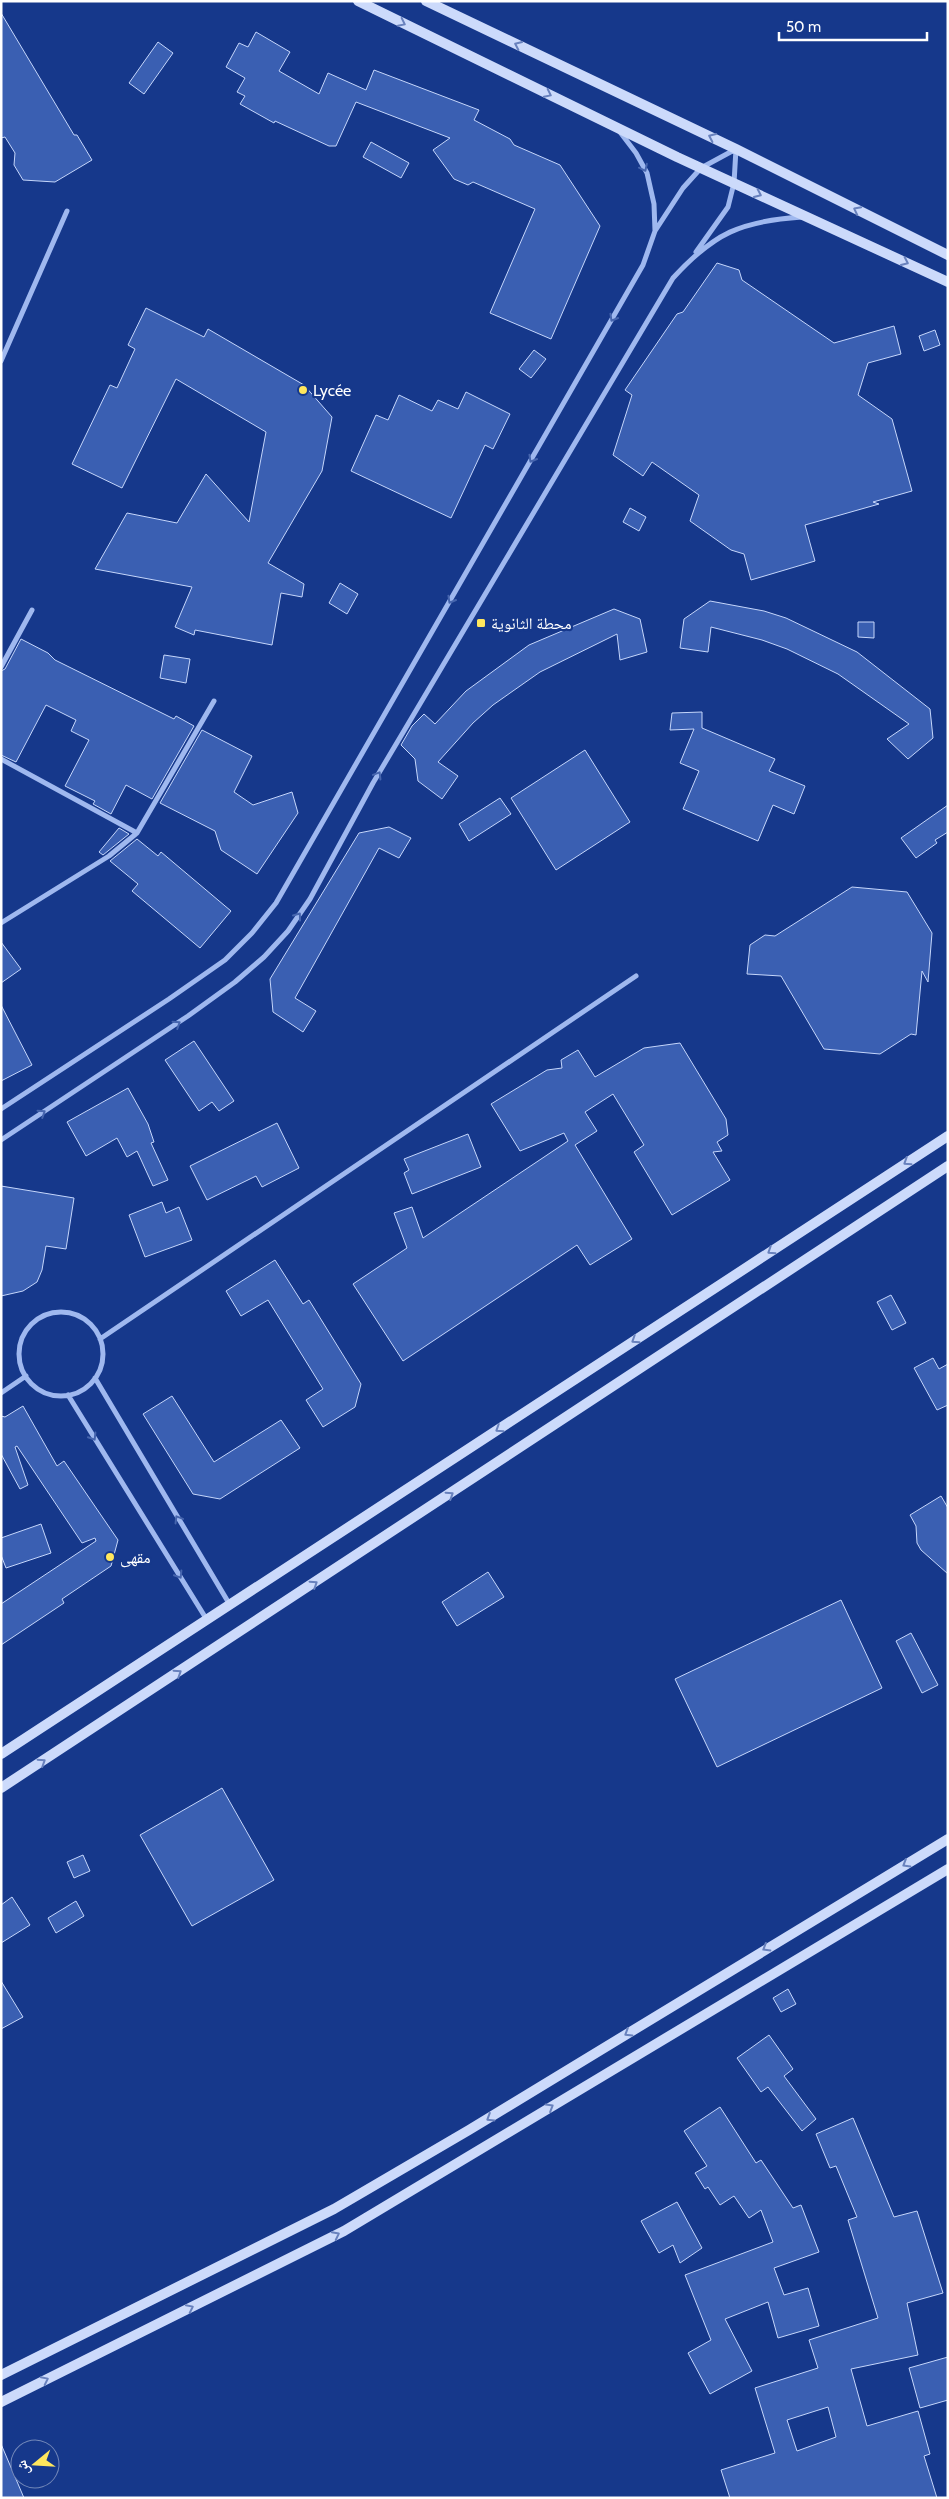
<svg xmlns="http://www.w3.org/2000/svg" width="949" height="2499" viewBox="0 0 949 2499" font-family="Cabin,'Noto Naskh Arabic',sans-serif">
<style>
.building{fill:#3a5fb2;stroke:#c5d6fb;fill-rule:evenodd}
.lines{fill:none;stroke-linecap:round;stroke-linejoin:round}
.street{stroke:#9fb8ef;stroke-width:5}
.secondary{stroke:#ccdafb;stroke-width:10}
.oneway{stroke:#6881bd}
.oneway2{stroke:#4665ae}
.poi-dot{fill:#ffe75d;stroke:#16388b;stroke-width:2}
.labels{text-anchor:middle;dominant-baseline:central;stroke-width:4.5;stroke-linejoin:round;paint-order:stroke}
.poi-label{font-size:16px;fill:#fff;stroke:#16388b;text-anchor:start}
</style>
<rect width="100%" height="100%" fill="#16388b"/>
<path class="building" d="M1,13L74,135H77L92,160L55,182L23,180L14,165L15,153L5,137L1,138Z
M256,32L290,52L279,71L319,94L328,73L366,90L374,70L479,110L474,120L510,139L514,145L560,165L600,226L551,339L490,313L535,209L473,182L468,185L454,179L433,150L450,138L356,102L336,146H329L275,121L274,123L240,104L245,96L237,92L245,78L226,67L239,43L248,47Z
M158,42L173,53L144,94L129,83Z
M371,142L409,163L401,178L363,157Z
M717,263L739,270L742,280L834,343L894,326L901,354L868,363L858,395L892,419L912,491L873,502L879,504L805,525L815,561L751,580L744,554L731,550L690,521L699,495L652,462L643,476L613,455L632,395L625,390L677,314L683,312Z
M146,308L204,337L208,329L304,385L332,417L322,471L268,563L304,584L302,597L281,593L272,645L195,630L194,635L175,627L192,587L95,569L127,513L177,523L206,474L249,522L266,432L176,379L122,488L72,464L110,385L117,388L135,349L128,345Z
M935,330L940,345L924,351L919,336Z
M534,350L546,359L531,378L519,369Z
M466,392L510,414L493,449L485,445L451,518L351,471L376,415L388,420L399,395L432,411L438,400L458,409Z
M630,508L646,517L639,531L623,522Z
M340,583L358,594L347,614L329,603Z
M710,601L764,611L786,618L857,652L930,709L933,738L908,759L887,739L909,724L838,674L787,649L762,640L711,627L708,652L680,648L684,619Z
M614,609L640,619L647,652L620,660L617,634L540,672L493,705L473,723L438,762L458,776L442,799L418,781L415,759L401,745L412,726L424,714L435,724L466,691L529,645Z
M858,622H874V638L858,637Z
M21,639L48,653L55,660L174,719L176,716L194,726L152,799L126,785L111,814L93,804L95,801L65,786L89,740L71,731L76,720L46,705L16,762L1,755V671L5,669Z
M164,655L190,659L186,683L160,678Z
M702,712V728L775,759L769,771L805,786L794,814L773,805L758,841L683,809L699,771L680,763L694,729L670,730L672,713Z
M202,730L252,756L234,792L253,805L292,792L298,813L257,874L221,850L215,831L160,803Z
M585,750L630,822L556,870L511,798Z
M500,798L511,814L469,841L459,824Z
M948,805V832L935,840L937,843L916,858L901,838Z
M389,827L411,838L399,858L379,848L295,998L316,1011L303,1032L273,1012L270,979L359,833Z
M119,828L129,834L103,855L99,852Z
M137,839L158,856L161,852L231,911L200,948L132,891L138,884L110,861Z
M852,887L907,892L932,933L928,982L922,971L916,1035L911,1034L880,1054L824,1049L781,976L747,974L750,945L765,935L775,936Z
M1,942L21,969L1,983Z
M1,1005L32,1065L1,1081Z
M194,1041L234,1101L219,1111L212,1102L199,1111L165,1060Z
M680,1043L726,1119L728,1135L717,1142L722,1151L713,1152L730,1180L672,1215L634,1152L644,1145L613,1094L585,1112L597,1131L575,1145L632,1239L590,1265L577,1245L403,1361L353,1284L407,1248L394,1213L412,1207L423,1238L568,1141L564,1133L520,1151L491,1104L547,1070L562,1068L561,1060L578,1050L595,1077L644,1048Z
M128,1088L148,1124L154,1142L151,1143L168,1180L153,1186L137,1151L127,1157L117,1138L86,1156L67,1122Z
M277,1123L299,1168L262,1187L256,1176L207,1200L190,1166Z
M468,1134L481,1167L412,1194L404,1173L409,1170L404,1159Z
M1,1186L74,1198L66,1249L46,1246L42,1270L37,1282L23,1291L1,1296Z
M162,1202L166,1213L179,1207L192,1240L145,1257L129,1215Z
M275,1260L303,1304L309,1300L361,1384L355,1407L323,1427L306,1400L323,1389L268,1300L241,1316L226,1291Z
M891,1295L906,1323L892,1330L877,1302Z
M933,1358L939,1369L948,1364V1405L937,1410L914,1368Z
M172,1396L214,1462L281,1420L300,1448L220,1499L193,1494L143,1414Z
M23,1406L57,1466L64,1461L118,1540L111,1566L62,1599L64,1603L1,1645V1604L96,1541L95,1538L82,1543L17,1446L15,1447L28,1485L20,1489L1,1454V1416L5,1417Z
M941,1496L948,1508V1574L921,1550L917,1543L916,1526L910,1515Z
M41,1524L51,1553L6,1568L1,1555V1538Z
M488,1572L504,1597L457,1626L442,1602Z
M841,1600L882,1688L717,1767L675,1679Z
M911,1633L938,1685L922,1693L896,1641Z
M222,1788L274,1880L192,1926L140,1835Z
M83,1855L90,1871L74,1878L67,1862Z
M12,1897L30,1925L1,1943V1905Z
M76,1901L84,1916L56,1933L48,1918Z
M1,1981L23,2017L1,2029Z
M788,1989L796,2004L781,2012L773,1998Z
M769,2035L793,2069L784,2076L816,2119L802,2131L768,2087L761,2092L737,2058Z
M720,2107L756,2163L761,2160L793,2208L801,2205L819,2252L774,2268L784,2295L808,2288L819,2326L778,2338L768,2302L725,2319L752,2371L710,2394L688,2353L711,2340L685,2275L773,2242L761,2210L749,2218L734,2196L720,2205L708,2187L705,2189L695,2173L707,2166L684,2131Z
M853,2118L894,2217L917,2211L943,2293L907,2303L918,2355L851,2369L867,2426L918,2411L930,2454L924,2456L937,2498H730L721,2470L775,2453L755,2388L818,2368L809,2340L878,2318L848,2220L857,2217L836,2166L830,2168L816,2134ZM828,2407L836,2437L797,2451L787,2420Z
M677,2202L702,2248L680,2263L673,2245L659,2253L641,2221Z
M948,2357V2400L920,2408L909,2368Z
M1,2444L24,2498H1Z"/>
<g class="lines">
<path class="street" d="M655,231L683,188L701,168L736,149L734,183L728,207L696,252
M1,361L67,211
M1,667L32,610
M1,759L137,833
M1,923L109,856L137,833L214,701
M1,1109L169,999L225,960L252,933L276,903L643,265L655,231L654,204L647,173L636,153L620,132
M1,1140L188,1016L235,982L264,957L288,931L310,899L373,783L673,278C714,233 741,221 802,217
M19 1354a42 42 0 1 1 84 0a42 42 0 1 1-84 0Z
M100,1339L636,976
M95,1378L230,1605
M1,1393L26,1376
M68,1395L207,1620"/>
<path class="secondary" d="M358,1L677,157L948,282
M426,1L736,149L948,255
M1,1754L948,1136
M1,1788L948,1166
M1,2375L334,2209L469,2130L948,1839
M1,2402L344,2231L948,1869"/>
</g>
<defs><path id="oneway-chevron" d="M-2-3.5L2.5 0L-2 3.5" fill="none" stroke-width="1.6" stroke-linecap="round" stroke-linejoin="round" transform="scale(1.25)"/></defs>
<g class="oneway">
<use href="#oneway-chevron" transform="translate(402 23) rotate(26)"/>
<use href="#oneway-chevron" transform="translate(518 45) rotate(-155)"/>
<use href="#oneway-chevron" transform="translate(548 94) rotate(26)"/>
<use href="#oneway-chevron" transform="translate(712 137) rotate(-155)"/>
<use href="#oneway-chevron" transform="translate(758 194) rotate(25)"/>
<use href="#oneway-chevron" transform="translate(857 210) rotate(-153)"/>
<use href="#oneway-chevron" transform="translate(905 262) rotate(25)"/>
<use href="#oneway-chevron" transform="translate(907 1162) rotate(147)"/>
<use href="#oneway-chevron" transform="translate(771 1251) rotate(147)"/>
<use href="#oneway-chevron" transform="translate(635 1340) rotate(147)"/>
<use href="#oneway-chevron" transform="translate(499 1429) rotate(147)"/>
<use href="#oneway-chevron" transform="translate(450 1495) rotate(-33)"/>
<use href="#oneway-chevron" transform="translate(314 1584) rotate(-33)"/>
<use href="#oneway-chevron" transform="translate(178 1673) rotate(-33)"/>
<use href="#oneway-chevron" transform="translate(42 1762) rotate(-33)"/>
<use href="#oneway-chevron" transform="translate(906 1864) rotate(149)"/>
<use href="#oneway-chevron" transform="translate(766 1948) rotate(149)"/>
<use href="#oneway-chevron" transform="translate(628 2033) rotate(148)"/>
<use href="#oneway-chevron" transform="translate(550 2107) rotate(-31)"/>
<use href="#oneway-chevron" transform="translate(490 2118) rotate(148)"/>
<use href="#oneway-chevron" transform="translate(336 2235) rotate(-27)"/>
<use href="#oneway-chevron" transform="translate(190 2308) rotate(-26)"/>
<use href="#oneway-chevron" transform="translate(45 2380) rotate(-26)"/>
</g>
<g class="oneway2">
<use href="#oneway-chevron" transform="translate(644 168) rotate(64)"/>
<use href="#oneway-chevron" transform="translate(613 318) rotate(120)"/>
<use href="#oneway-chevron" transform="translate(532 459) rotate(120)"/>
<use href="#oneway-chevron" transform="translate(451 600) rotate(120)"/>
<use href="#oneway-chevron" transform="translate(378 775) rotate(-59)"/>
<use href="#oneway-chevron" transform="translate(298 916) rotate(-54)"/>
<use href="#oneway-chevron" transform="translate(177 1024) rotate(-33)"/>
<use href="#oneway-chevron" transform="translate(42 1113) rotate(-33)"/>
<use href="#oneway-chevron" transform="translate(93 1437) rotate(58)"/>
<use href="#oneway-chevron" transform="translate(178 1519) rotate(-121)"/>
<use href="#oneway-chevron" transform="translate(179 1575) rotate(58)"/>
</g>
<g class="poi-dot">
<circle cx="303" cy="390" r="5"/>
<rect x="476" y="618" width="10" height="10" rx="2.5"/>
<circle cx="110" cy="1557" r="5"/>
</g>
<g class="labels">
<g class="poi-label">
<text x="313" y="390">Lycée</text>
<text x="491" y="623">محطة الثانوية</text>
<text x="120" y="1557">مقهى</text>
</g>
</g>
<rect width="949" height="2499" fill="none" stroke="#ffffff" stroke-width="5"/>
<g transform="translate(35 2464) rotate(252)"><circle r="24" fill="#16388b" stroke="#7388b9"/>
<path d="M0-4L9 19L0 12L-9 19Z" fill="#ffe75d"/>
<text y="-8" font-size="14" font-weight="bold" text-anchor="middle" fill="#ffffff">ش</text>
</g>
<path d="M779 32v8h148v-8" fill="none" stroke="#ffffff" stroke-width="2.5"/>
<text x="786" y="32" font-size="15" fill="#ffffff" stroke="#16388b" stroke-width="4" paint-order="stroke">50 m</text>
</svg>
